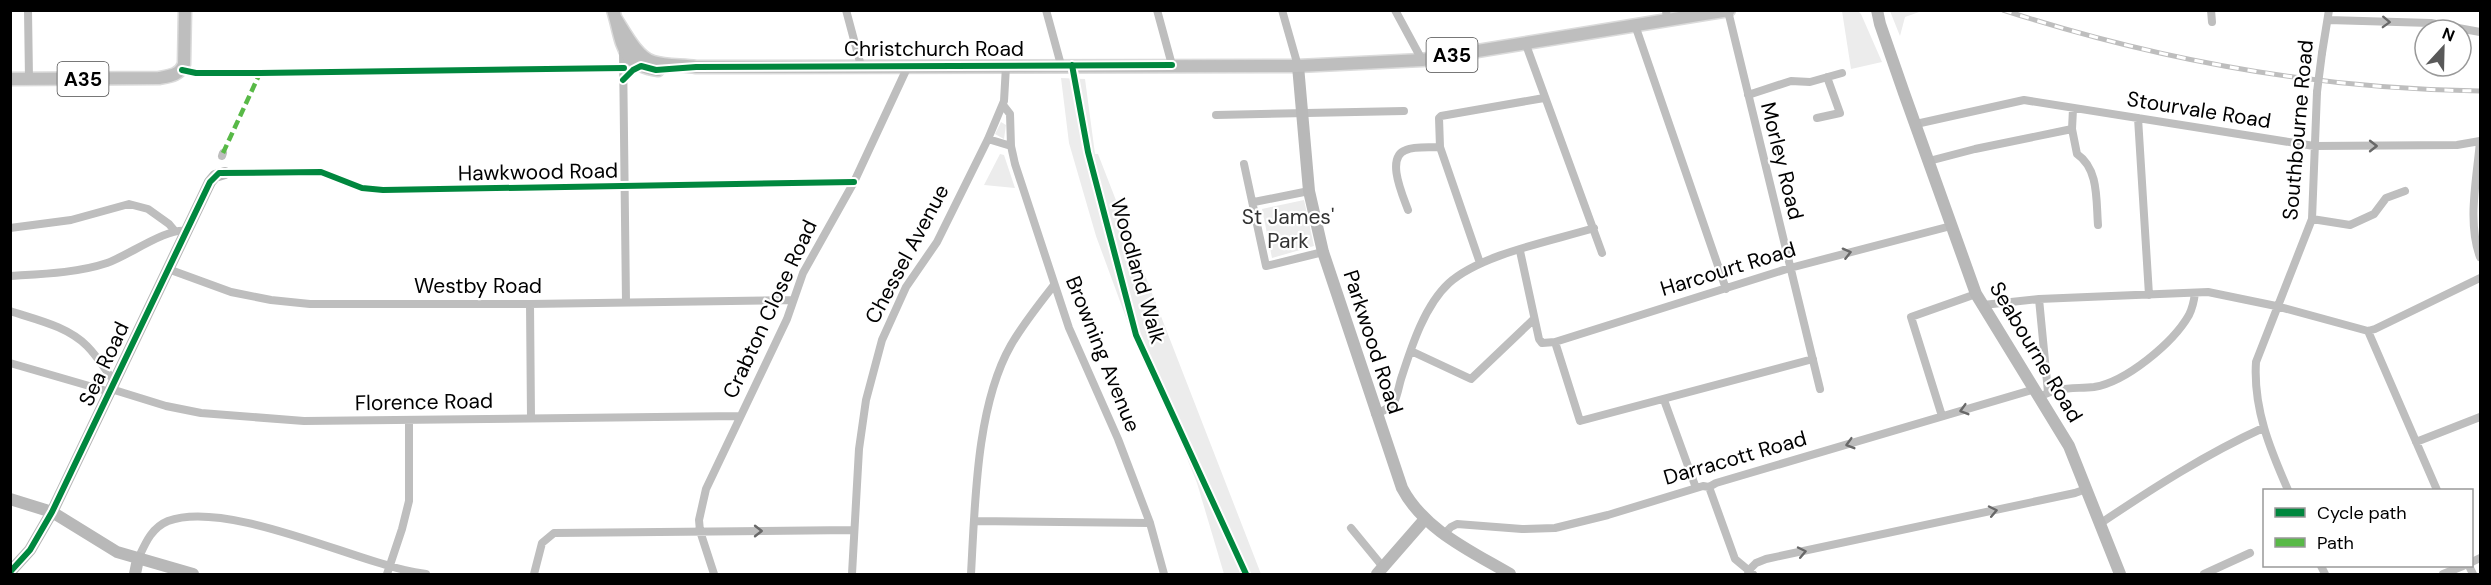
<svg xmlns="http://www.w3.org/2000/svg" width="2491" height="585" viewBox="0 0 2491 585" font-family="'DM Sans',sans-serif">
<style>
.green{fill:#ececec}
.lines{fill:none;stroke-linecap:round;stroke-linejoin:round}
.primary-casing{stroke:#dbdbdb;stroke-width:15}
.street{stroke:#bebebe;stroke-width:8}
.secondary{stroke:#b8b8b8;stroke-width:12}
.primary{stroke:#bebebe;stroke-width:12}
.rail-casing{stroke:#bebebe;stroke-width:5}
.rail{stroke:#fff;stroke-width:3;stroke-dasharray:9;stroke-linecap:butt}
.street-bridge{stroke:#bebebe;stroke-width:8}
.quiet{stroke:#58b947;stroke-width:4.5;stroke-dasharray:9 4.5;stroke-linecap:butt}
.cycleway-casing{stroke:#fff;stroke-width:10}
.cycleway{stroke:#00873e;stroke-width:6}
.oneway{stroke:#686868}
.labels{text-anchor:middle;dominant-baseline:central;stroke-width:4.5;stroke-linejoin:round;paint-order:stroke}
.shield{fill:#fff;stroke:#4c4c4c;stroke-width:1.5}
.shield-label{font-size:20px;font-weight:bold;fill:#000}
.street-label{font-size:21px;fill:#000;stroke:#fff}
.park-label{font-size:21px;fill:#333;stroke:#fff}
</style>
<rect width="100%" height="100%" fill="#fff"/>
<path class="green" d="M1842,11H1858L1861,14L1882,62L1851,69Z
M1890,11V10L1922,11L1905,17L1900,36Z
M1061,78L1085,79L1095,154H1098L1261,574H1224L1197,483L1170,416L1128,323L1096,236L1069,143Z
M1001,122L1006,125L1004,139L995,134Z
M1000,154L1004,155L1015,188L984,185Z
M1304,200L1314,246L1272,258L1262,209Z"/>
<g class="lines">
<g class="primary-casing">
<path id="primary" d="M613,10C623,41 619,65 658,70
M616,19C625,33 637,57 653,62C666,66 682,65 696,67L1298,66L1422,60L1729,10
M10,79L159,78C170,76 180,75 184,64L185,10"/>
</g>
<path class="street" d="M28,10L29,79
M846,10L861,66
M1046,10L1061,65
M1157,10L1172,65
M1282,10L1298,66
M1395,10L1422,60
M1666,10L1667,20
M2211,10L2212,22
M1728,11L1820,389
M2328,20L2431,23L2480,32
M1635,25L1726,289
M1525,42L1602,253
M623,51L626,302
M2322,53L2329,10
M1748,95L1791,81L1810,82L1842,73
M1003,105L1010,114L1011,146L1015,164L1069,328L1118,439L1150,523L1164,574
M2073,109L2072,129L2077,154C2099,169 2096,200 2098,225
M1216,115L1404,111
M1817,118L1840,113L1827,77
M2138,118L2149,295
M1916,124L2024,100L2314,146L2457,145L2480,141
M988,139L1011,146
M2480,141C2477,178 2467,222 2480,257
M222,156L223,153
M1929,161L1975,149L2072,129
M1244,164L1266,266L1323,252
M225,173L321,172L362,188L383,190L854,182
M1254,202L1309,191
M1408,210C1403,196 1385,157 1406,150C1415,146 1430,148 1440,147
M2312,219L2350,225L2374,214L2386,198L2405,191
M10,228L71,220L129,204L148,209L169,224L174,230
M1520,251L1539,339L1542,343L1555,342L1790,268L1951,226
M1480,263L1440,147L1439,118L1441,116L1544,98
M168,269L231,292L271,300L310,304H530L792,300
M10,276C42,274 77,273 107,263C128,256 167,227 187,231
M2039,299L2048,392
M530,304L531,418
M1983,305L2039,299L2208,292L2276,306L2368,331L2375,329L2480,278
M10,311C37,320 67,326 87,346C96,355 103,366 110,376L115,379
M2368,331L2437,490
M1555,342L1580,421L1813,359
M1411,351L1471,379L1534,319
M10,363L110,392
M111,389L166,406L201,413L304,421L740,416
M2040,397C2057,386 2074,389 2094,387C2126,382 2173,343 2189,315C2192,309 2194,301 2195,293
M1664,400L1696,488
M1375,414C1382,411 1390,409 1394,402C1398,395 1399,384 1402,376C1412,345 1425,305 1449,283C1481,254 1552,241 1594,228
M1942,416L1911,317L1976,294
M2416,442L2480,417
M1709,487L1735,559L1753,574
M2288,490C2270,449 2253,408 2256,362L2312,219L2317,92
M974,521L1150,523
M2101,523C2153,488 2206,454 2263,428
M1351,528L1383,567
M1444,534L1451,527L1457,524L1522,529L1555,528L1608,515L1703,486L1709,487L1716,483L2035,389
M138,559C145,544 151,528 168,521C221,501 336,552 390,566C402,570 414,572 426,574
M2472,562L2480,558
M2321,566L2325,574
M2469,566L2473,574
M1748,571L1756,563L1766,559L2075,493L2086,489
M387,574L402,529L409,501V420
M534,574L542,543L554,533L853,530
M714,574L700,531L699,520L706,489L787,319L803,273L854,182L908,66
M852,574L859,449L866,400L882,340L906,287L937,242L988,139L1004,101L1006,66
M971,574C975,505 976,406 1011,345C1023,324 1039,304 1054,285
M2204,574L2250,553
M2443,574L2463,566"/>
<path class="secondary" d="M1877,10L1880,24L1904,93L1976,294L2069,446L2120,574
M1298,66L1309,191L1323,252L1402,488C1424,530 1471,551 1510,574
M10,499L52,512L117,552L193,574
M10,572L30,550L52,512L210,182L215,176L225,173
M135,574L138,559
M1377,574L1425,519"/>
<use href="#primary" class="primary"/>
<g class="rail-casing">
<path id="rail" d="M2003,10C2157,60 2319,89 2480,91"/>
</g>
<use href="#rail" class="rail"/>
<path class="street-bridge" d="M2317,92L2322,53"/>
<path class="quiet" d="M223,153L260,73"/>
<g class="cycleway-casing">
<path id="cycleway" d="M1072,65L1088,152L1136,335L1246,574
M182,70L196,73H260L624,68
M623,80L633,70L641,66L656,70L696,67L1172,65
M10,572L30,550L52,512L210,182L219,173L321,172L362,188L383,190L854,182"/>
</g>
<use href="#cycleway" class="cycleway"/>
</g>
<defs><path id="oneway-chevron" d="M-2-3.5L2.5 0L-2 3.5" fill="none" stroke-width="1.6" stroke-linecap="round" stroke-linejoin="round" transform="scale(1.5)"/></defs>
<g class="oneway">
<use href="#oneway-chevron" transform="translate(2386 22) rotate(2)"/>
<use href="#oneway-chevron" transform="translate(2373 146)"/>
<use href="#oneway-chevron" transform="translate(1847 253) rotate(-14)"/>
<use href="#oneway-chevron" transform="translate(1964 410) rotate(164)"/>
<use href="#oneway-chevron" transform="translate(1850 444) rotate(164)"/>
<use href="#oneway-chevron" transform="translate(1993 511) rotate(-12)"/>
<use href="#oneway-chevron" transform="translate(758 531)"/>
<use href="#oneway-chevron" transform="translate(1802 552) rotate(-12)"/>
</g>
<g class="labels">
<g class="shield">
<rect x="1426.5" y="38" width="51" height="34" rx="4.5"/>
<rect x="57.5" y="62" width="51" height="34" rx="4.5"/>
</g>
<g class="shield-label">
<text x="1452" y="55">A35</text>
<text x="83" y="79">A35</text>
</g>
<g class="street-label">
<text x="934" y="49">Christchurch Road</text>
<text transform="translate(2199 110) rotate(9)">Stourvale Road</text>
<text transform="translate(2298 130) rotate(-85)">Southbourne Road</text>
<text transform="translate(1782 161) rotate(76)">Morley Road</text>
<text transform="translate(538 172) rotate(-1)">Hawkwood Road</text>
<text transform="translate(907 254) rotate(-62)">Chessel Avenue</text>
<text transform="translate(1728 269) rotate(-17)">Harcourt Road</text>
<text transform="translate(1138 271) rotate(74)">Woodland Walk</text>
<text x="478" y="286">Westby Road</text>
<text transform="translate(770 309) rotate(-65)">Crabton Close Road</text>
<text transform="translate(1373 342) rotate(72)">Parkwood Road</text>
<text transform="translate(2036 352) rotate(59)">Seabourne Road</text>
<text transform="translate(1103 354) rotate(68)">Browning Avenue</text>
<text transform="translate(104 364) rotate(-65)">Sea Road</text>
<text transform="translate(424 402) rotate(-1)">Florence Road</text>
<text transform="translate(1735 458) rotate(-16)">Darracott Road</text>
</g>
<g class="park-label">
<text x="1288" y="217">St James'<tspan x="1288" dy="24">Park</tspan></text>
</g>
</g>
<rect width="2491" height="585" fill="none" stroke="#000000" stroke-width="24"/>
<rect x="2263" y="489" width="210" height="78" fill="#ffffff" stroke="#999999" stroke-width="1.5"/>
<rect x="2275" y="508" width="30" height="9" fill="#00873e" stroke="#999999" stroke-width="1.5"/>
<text x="2317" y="519" font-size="18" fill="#000000">Cycle path</text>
<rect x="2275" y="538" width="30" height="9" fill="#58b947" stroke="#999999" stroke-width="1.5"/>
<text x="2317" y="549" font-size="18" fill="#000000">Path</text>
<g transform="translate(2443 48) rotate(22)"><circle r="28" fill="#ffffff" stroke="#999999" stroke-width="1.5"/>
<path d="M0-4.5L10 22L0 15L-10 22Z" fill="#595959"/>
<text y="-9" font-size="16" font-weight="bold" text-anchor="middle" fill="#000000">N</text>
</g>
</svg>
